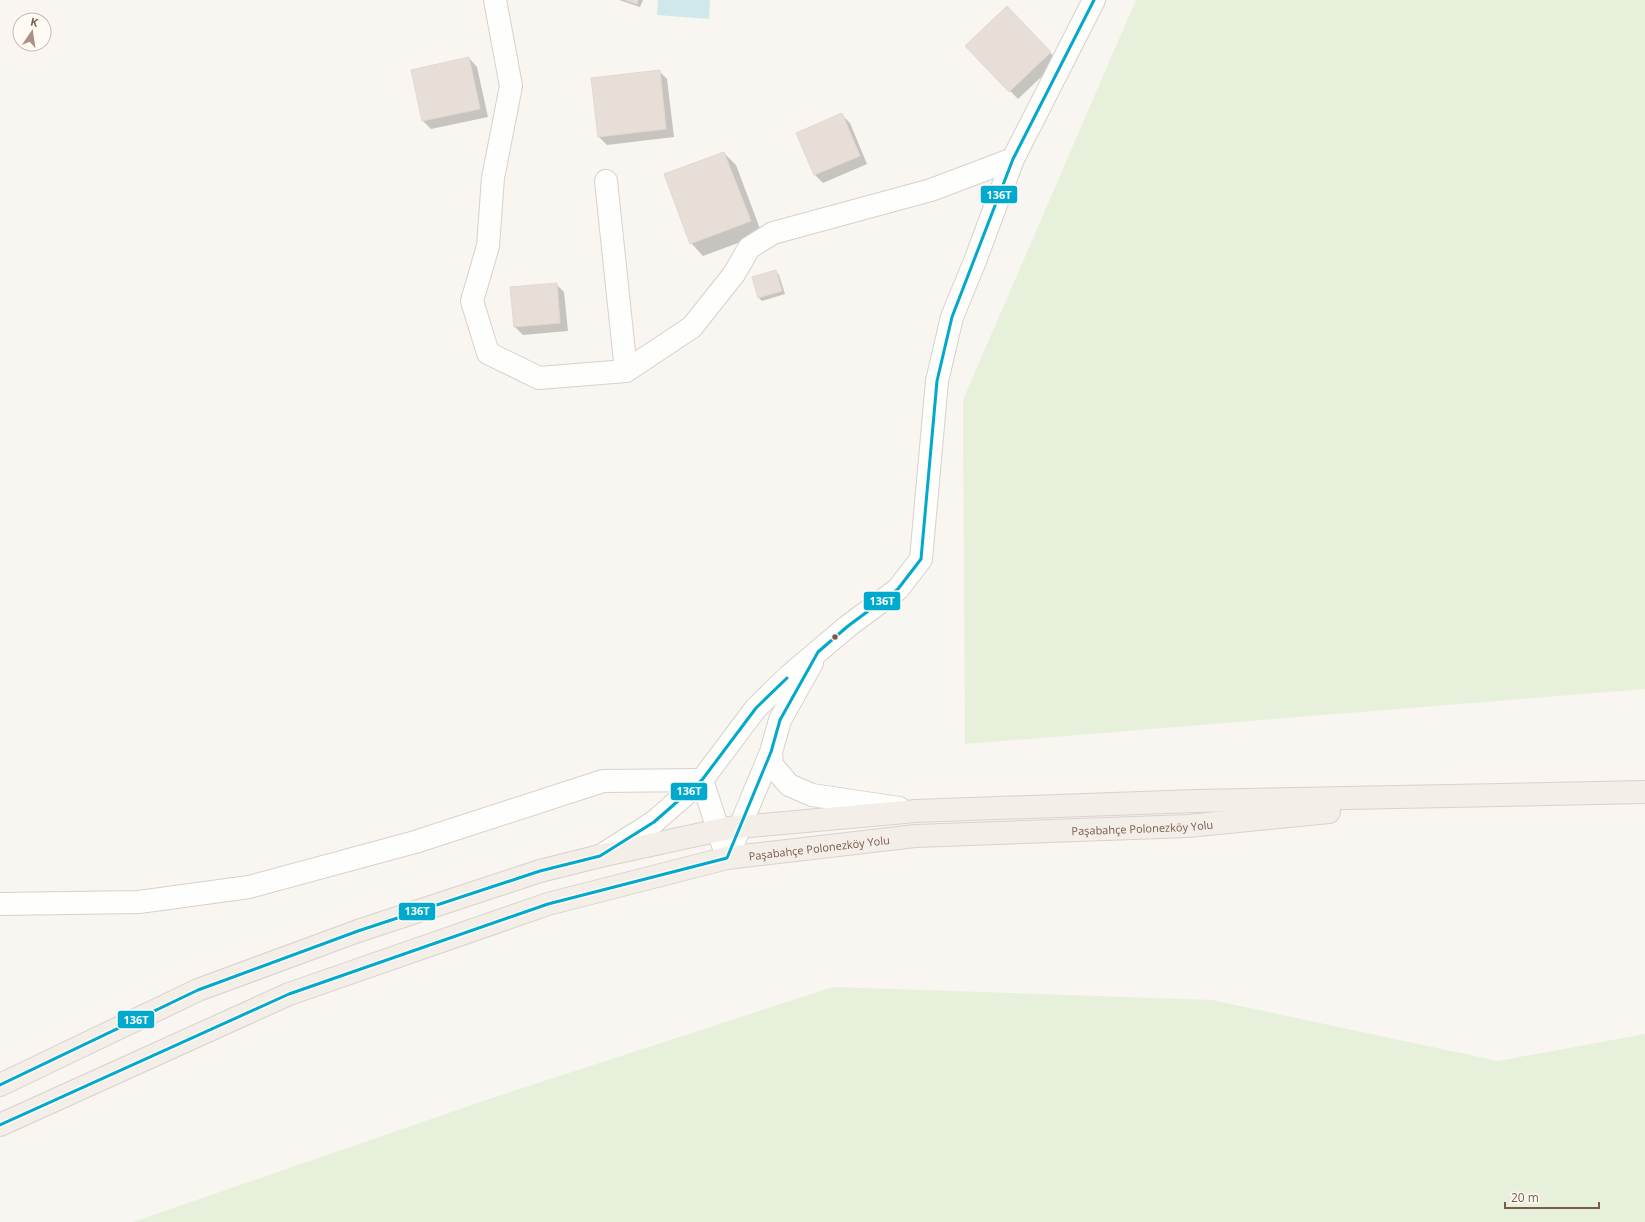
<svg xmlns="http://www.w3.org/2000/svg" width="1645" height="1222" viewBox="0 0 1645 1222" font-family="'Open Sans',sans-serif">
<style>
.green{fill:#e7f0db}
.water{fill:#d0e8ea}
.shadow{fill:#0003}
.building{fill:#e6ded7;stroke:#e2d8d2}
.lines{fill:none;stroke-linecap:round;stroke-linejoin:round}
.minor-casing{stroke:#d7d1cb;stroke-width:24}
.tertiary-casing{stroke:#d7d1cb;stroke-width:24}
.primary-casing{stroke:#dad1cc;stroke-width:24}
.minor{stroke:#fefefd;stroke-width:22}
.tertiary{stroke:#fefefd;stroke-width:22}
.primary{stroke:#f3eee8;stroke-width:22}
.bus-1-casing{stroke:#fffaf3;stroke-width:6}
.bus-1{stroke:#00a9ce;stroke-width:3}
.bus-dot{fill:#7a5c4d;stroke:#fffaf3;stroke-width:1.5}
.labels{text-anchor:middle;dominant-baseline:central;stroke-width:4;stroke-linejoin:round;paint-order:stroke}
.street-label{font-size:11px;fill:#7a5c4d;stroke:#fffaf3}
.line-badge{stroke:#fffaf3;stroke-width:1.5}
.badge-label{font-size:11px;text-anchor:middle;font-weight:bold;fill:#fff}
</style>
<rect width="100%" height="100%" fill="#f9f5f0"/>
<path class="green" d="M1136,0H1645V689L965,744L963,400Z
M833,987L1212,1000L1498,1061L1645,1034V1222H133L492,1098Z"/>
<path class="water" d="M658,0H710L709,19L657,15Z"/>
<path class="shadow" d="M619,0H643L640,7Z
M1015,16L1058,61L1018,99L966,46Z
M469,58L477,67L488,117L431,129L423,121L412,71Z
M659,71L667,79L674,137L607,145L599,137Z
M841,114L850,123L867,164L823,183L815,175Z
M724,153L736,165L762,234L703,256L691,243Z
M775,271L779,275L785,294L762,301L758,297Z
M556,284L564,292L568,331L523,335L515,327Z"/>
<path class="building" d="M625,0H638L637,4Z
M1007,6L1051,52L1009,92L965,46Z
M469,57L480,109L422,121L411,70Z
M660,70L666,129L598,137L591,78Z
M842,113L860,156L814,175L796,133Z
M724,152L751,221L690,244L664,174Z
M776,270L782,291L758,298L752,277Z
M557,283L560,323L514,327L510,287Z"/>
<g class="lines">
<g class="minor-casing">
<path id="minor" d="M495,0L511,86L493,178L488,246L472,301L488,353L539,378L626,371L692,327L734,274L749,248L773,233L931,190L1013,159
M606,181L626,371
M0,904L139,902L249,887L415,842L603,781L702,780"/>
</g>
<g class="tertiary-casing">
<path id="tertiary" d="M771,752L772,765L789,785L812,795L899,808
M702,780L724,848
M602,855L654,822L702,780L756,708L789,676L848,626L898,589L921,559L937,381L952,317L975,261L1013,159L1094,0
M727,858L771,752L780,720L812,663"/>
</g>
<g class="primary-casing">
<g id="primary">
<path d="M0,1085L198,990L358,931L540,871L600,856L729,828L916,811L1196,801L1645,792"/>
<path id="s1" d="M0,1125L289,994L548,904L727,858L915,836L1188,826L1329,812"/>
</g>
</g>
<use href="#minor" class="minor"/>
<use href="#tertiary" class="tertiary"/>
<use href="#primary" class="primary"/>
<g class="bus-1-casing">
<path id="bus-1" d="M0,1085L198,990L358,931L540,871L600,856L654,822L702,780L756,708L787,678
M0,1125L289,994L548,904L727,858L771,752L780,720L818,652L848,626L898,589L921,559L937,381L952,317L1013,159L1094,0"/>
</g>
<use href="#bus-1" class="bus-1"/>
</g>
<circle class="bus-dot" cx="835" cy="637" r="3.5"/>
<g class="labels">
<g class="street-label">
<text stroke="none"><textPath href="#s1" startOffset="1193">Paşabahçe Polonezköy Yolu</textPath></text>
<text stroke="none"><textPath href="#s1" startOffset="869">Paşabahçe Polonezköy Yolu</textPath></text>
</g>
</g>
<g class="line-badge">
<rect x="980" y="185" width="38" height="19" rx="4" fill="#00a9ce"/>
<rect x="863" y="591" width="38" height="20" rx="4" fill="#00a9ce"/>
<rect x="670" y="782" width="38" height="19" rx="4" fill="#00a9ce"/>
<rect x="398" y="902" width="38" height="19" rx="4" fill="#00a9ce"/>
<rect x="117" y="1010" width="38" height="19" rx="4" fill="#00a9ce"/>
</g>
<g class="badge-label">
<text x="999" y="199">136T</text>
<text x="882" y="605">136T</text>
<text x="689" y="795">136T</text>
<text x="417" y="915">136T</text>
<text x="136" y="1024">136T</text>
</g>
<g transform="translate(32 32) rotate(13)"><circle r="19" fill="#fffaf3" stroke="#cabbb1"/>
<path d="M0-3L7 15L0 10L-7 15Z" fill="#a69286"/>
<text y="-6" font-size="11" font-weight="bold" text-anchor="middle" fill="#7a5c4d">K</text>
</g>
<path d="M1505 1202v6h94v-6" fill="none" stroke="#7a5c4d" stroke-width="2"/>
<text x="1511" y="1202" font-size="12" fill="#7a5c4d" stroke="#fffaf3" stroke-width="3" paint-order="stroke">20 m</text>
</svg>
